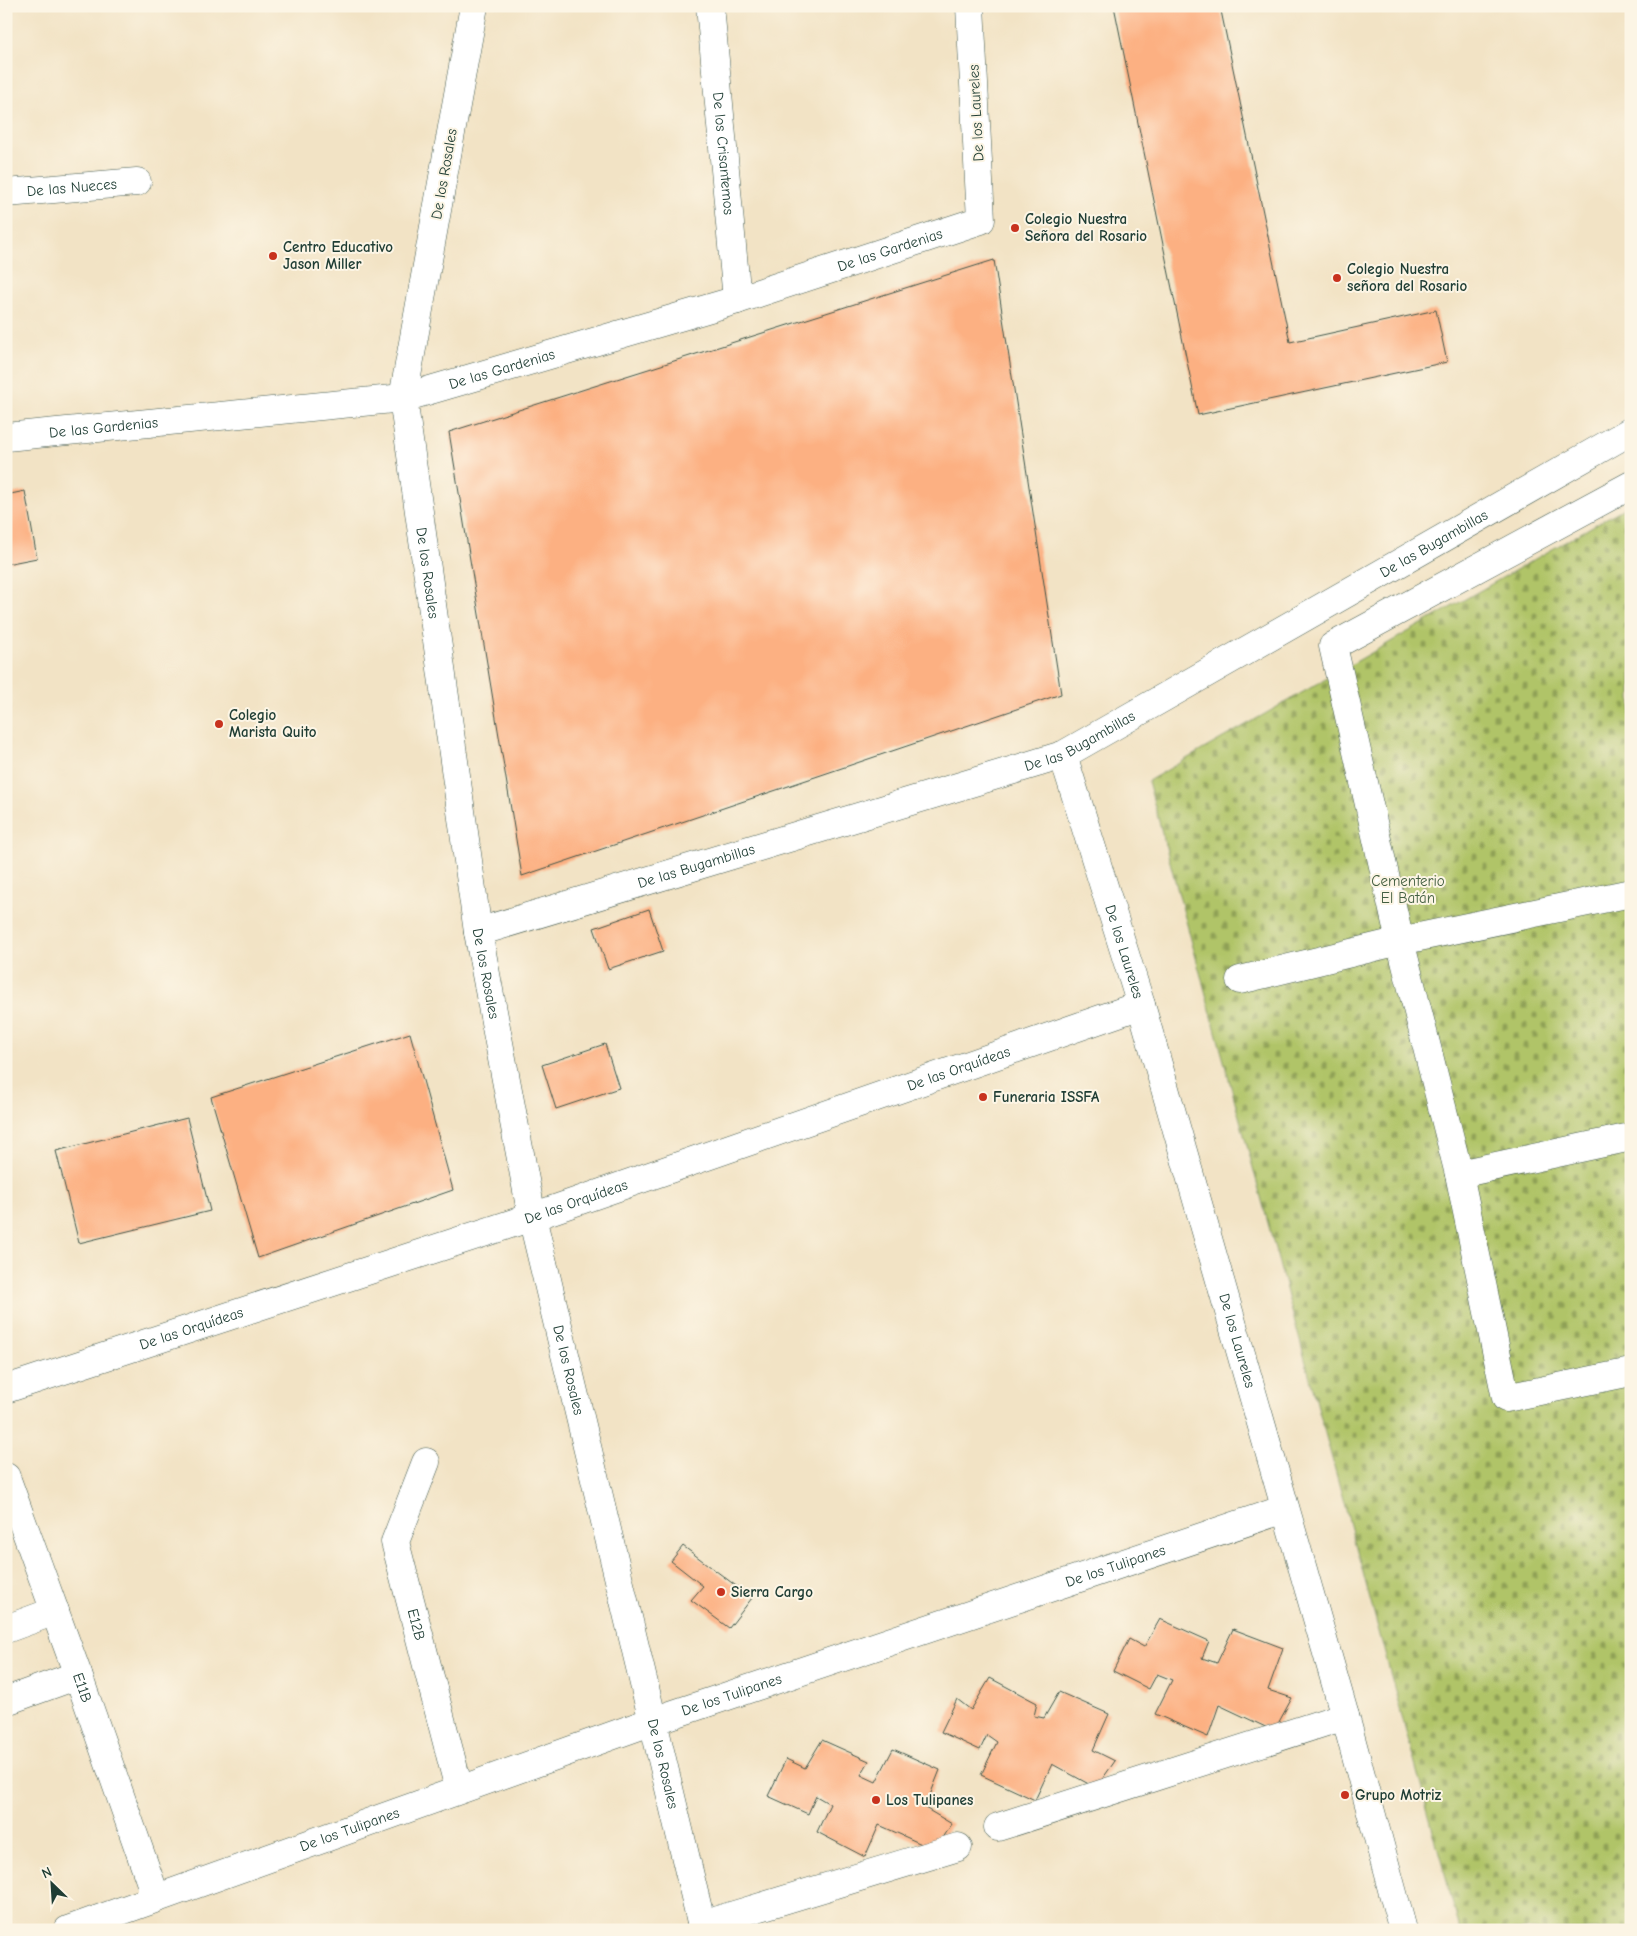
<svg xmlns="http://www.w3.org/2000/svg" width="1637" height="1936" viewBox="0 0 1637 1936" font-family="'Comic Neue',sans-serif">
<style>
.cemetery{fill:url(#cemetery-stones);stroke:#68804e}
.building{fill:#fcb082}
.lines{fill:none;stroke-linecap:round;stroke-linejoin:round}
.minor-casing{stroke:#3f564a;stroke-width:29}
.minor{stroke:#fff;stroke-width:28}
.poi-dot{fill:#c8321e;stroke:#fcf5e5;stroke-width:2}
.labels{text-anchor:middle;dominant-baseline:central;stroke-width:4;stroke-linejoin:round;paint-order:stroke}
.street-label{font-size:15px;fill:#1f3d34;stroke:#fcf5e5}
.poi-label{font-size:15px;font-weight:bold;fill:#1f3d34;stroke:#fcf5e5;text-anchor:start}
.park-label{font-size:15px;fill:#435f41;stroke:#fcf5e5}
</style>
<defs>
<pattern id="cemetery-stones" width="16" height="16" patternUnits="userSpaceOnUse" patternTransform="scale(1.25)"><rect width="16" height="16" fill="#b0c467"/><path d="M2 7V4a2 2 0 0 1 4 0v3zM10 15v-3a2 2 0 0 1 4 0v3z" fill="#8fa056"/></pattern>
</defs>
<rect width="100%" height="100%" fill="#fcf5e5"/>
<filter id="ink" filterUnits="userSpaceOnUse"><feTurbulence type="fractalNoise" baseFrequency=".02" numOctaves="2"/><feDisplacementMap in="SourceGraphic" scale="10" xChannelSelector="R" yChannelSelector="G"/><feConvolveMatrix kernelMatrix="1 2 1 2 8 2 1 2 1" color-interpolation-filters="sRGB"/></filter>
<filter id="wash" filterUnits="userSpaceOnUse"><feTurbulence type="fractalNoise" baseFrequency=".0096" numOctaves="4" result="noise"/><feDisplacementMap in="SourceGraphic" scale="20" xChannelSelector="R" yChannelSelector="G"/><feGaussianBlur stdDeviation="1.12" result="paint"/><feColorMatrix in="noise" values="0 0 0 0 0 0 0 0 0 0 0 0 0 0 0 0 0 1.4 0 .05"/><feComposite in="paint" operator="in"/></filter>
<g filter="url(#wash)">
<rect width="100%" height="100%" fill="#f2e3c5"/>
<path class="cemetery" d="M1631,504V1930H1460L1148,781Z"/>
<g id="blocks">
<path class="building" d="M1114,6H1220L1290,342L1436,310L1447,362L1198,415Z
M994,260L1061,694L522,876L449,432Z
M25,491L37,558L6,564V495Z
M649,909L663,951L608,969L594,928Z
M410,1033L453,1190L258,1258L211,1097Z
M605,1044L619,1088L556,1109L542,1065Z
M187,1118L210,1211L79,1243L56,1151Z
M683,1546L752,1598L729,1628L691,1600L703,1586L671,1561Z
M1160,1619L1209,1641L1202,1658L1217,1663L1233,1629L1283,1648L1268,1690L1292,1698L1274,1731L1219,1705L1208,1737L1155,1714L1172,1680L1157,1674L1149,1689L1113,1671L1129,1639L1144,1647Z
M990,1678L1037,1703L1034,1716L1044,1718L1059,1692L1109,1714L1093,1750L1115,1761L1096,1788L1052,1764L1035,1800L981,1775L997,1742L987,1735L980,1750L941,1732L957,1699L971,1710Z
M822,1740L869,1761L861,1775L876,1782L893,1749L940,1770L925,1808L952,1824L935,1850L879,1825L865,1857L817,1832L830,1804L816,1796L808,1814L768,1796L786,1759L805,1768Z"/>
</g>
</g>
<g filter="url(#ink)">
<use href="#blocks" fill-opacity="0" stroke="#3f564a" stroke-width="1"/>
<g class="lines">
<g class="minor-casing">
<g id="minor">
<path id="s1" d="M474,6L403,398L478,932L532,1217L703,1930"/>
<path id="s2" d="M710,6L737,300"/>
<path id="s3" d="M6,193L137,182"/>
<path id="s4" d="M6,437L403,398L737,300L981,220L970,6"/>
<path d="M1631,485L1333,646L1400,941L1459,1174L1506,1398L1631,1372"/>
<path id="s5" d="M1063,755L1141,1005L1345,1716L1403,1930"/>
<path id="s6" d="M478,932L1063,755L1631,431"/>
<path d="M1240,980L1400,941L1631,893"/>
<path d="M1459,1174L1631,1137"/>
<path id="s7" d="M6,1389L532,1217L1141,1005"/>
<path id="s8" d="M426,1462L395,1542L459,1789"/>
<path id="s9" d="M6,1477L78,1675L156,1898"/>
<path d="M6,1629L55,1611"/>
<path d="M6,1701L78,1675"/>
<path d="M998,1827L1345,1716"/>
<path d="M701,1925L958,1847"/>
<path id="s10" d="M68,1930L653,1721L1285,1509"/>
</g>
</g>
<use href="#minor" class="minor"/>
</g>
</g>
<g class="poi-dot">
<circle cx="1015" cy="228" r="5"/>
<circle cx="273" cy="256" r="5"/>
<circle cx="1337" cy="278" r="5"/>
<circle cx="219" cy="724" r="5"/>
<circle cx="983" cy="1097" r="5"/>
<circle cx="721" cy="1592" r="5"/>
<circle cx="1345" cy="1795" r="5"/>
<circle cx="876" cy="1800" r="5"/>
</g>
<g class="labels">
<g class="street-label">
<text transform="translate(976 113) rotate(-93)">De los Laureles</text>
<text stroke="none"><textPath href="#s2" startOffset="148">De los Crisantemos</textPath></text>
<text transform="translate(444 174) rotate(-80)">De los Rosales</text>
<text stroke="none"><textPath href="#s3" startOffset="66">De las Nueces</textPath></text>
<text stroke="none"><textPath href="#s4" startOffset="908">De las Gardenias</textPath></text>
<text stroke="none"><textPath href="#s4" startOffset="502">De las Gardenias</textPath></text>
<text stroke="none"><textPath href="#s4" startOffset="98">De las Gardenias</textPath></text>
<text stroke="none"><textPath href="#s6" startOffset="1038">De las Bugambillas</textPath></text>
<text stroke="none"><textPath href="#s1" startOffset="575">De los Rosales</textPath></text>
<text stroke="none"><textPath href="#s6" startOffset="632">De las Bugambillas</textPath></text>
<text stroke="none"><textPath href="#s6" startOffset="228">De las Bugambillas</textPath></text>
<text stroke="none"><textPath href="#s5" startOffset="206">De los Laureles</textPath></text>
<text stroke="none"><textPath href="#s1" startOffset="980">De los Rosales</textPath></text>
<text stroke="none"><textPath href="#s7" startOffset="1005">De las Orquídeas</textPath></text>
<text stroke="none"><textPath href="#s7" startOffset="600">De las Orquídeas</textPath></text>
<text stroke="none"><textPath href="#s7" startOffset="195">De las Orquídeas</textPath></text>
<text stroke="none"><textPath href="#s5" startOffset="611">De los Laureles</textPath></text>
<text stroke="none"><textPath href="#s1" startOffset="1385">De los Rosales</textPath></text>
<text stroke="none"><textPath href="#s10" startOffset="1109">De los Tulipanes</textPath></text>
<text stroke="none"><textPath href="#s8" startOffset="171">E12B</textPath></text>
<text stroke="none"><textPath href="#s9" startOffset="224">E11B</textPath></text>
<text stroke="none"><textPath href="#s10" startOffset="704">De los Tulipanes</textPath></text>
<text stroke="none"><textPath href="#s1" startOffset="1790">De los Rosales</textPath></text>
<text stroke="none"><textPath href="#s10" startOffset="299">De los Tulipanes</textPath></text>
</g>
<g class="poi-label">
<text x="1025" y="219">Colegio Nuestra<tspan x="1025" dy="17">Señora del Rosario</tspan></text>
<text x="283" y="247">Centro Educativo<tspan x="283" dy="17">Jason Miller</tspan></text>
<text x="1347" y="269">Colegio Nuestra<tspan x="1347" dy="17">señora del Rosario</tspan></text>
<text x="229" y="715">Colegio<tspan x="229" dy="17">Marista Quito</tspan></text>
<text x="993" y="1097">Funeraria ISSFA</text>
<text x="731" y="1592">Sierra Cargo</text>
<text x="1355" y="1795">Grupo Motriz</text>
<text x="886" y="1800">Los Tulipanes</text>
</g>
<g class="park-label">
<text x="1408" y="881">Cementerio<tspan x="1408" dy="17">El Batán</tspan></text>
</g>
</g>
<rect width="1637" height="1936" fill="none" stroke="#fcf5e5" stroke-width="25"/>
<g transform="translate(52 1884) rotate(335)" stroke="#fcf5e5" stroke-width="4" paint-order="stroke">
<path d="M0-4L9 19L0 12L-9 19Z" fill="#1f3d34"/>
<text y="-8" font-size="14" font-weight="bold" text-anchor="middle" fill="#1f3d34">N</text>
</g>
</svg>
